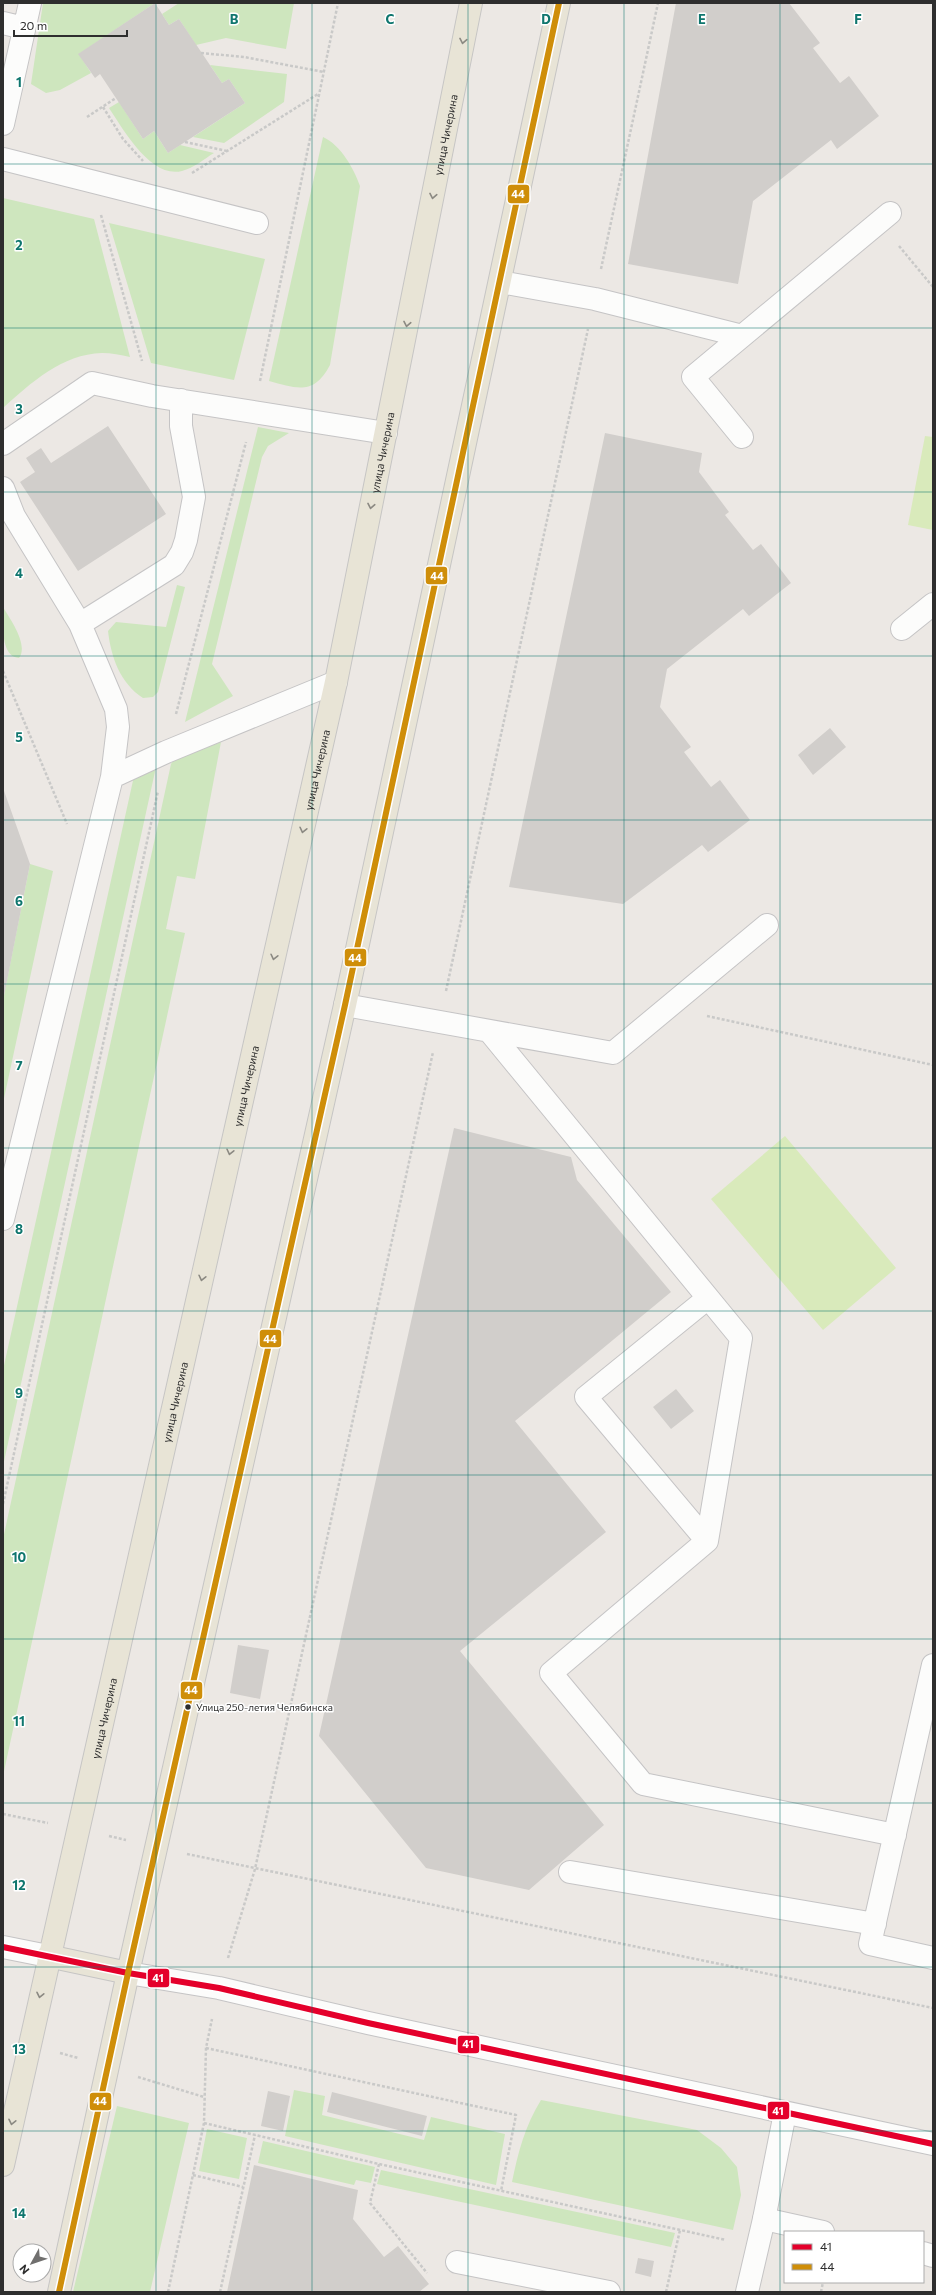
<svg xmlns="http://www.w3.org/2000/svg" width="936" height="2295" viewBox="0 0 936 2295" font-family="Commissioner,sans-serif">
<style>
.green{fill:#cee6be}
.pitch{fill:#d9eabb}
.building{fill:#d1cecb}
.lines{fill:none;stroke-linecap:round;stroke-linejoin:round}
.service-casing{stroke:#c5c4c5;stroke-width:24}
.minor-casing{stroke:#c5c4c5;stroke-width:24}
.tertiary-casing{stroke:#c5c4c5;stroke-width:24}
.primary-casing{stroke:#c6c5c4;stroke-width:24}
.path{stroke:#c9c9c8;stroke-width:2.5;stroke-dasharray:3 2;stroke-linecap:butt}
.service{stroke:#fcfcfb;stroke-width:22}
.minor{stroke:#fcfcfb;stroke-width:22}
.tertiary{stroke:#fcfcfb;stroke-width:22}
.primary{stroke:#e8e4d6;stroke-width:22}
.bus-1-casing{stroke:#fff;stroke-width:9}
.bus-2-casing{stroke:#fff;stroke-width:9}
.bus-1{stroke:#e4002b;stroke-width:6}
.bus-2{stroke:#cf8e09;stroke-width:6}
.oneway{stroke:#8b8982}
.grid{fill:none;stroke:#0f766e;stroke-width:1;stroke-opacity:0.55}
.bus-dot{fill:#2e2e2e;stroke:#fff;stroke-width:1.5}
.labels{text-anchor:middle;dominant-baseline:central;stroke-width:3;stroke-linejoin:round;paint-order:stroke}
.bus-label{font-size:10px;fill:#2e2e2e;stroke:#fff;text-anchor:start}
.street-label{font-size:11px;fill:#2e2e2e;stroke:#fff}
.grid-label{font-size:13px;text-anchor:middle;font-weight:bold;fill:#0f766e;stroke:#fff;stroke-width:3;stroke-linejoin:round;paint-order:stroke}
.line-badge{stroke:#fff;stroke-width:1.5}
.badge-label{font-size:11px;text-anchor:middle;font-weight:bold;fill:#fff}
</style>
<rect width="100%" height="100%" fill="#ece8e4"/>
<path class="green" d="M43,3H155L79,54L91,73L60,90L46,93L31,84Z
M179,3H294L286,49L226,38L196,45L179,19L169,25L162,14Z
M210,65L287,74L284,102L224,143L193,137L245,103L229,79L222,83Z
M119,102L143,139L154,131L168,153L180,145L214,153C204,159 194,168 182,171C151,179 123,129 109,108Z
M323,137C341,145 354,169 360,186L330,365C314,395 298,389 269,381Z
M3,198L94,219L130,357C121,355 111,353 102,353C62,354 31,383 3,408Z
M109,223L265,259L234,380L151,363Z
M258,427L289,433L268,446L262,457L212,664L233,696L185,722Z
M177,585L185,587L158,692L153,697L143,698C120,683 111,657 108,631L116,622L166,627Z
M3,607C10,619 29,645 19,658C0,657 3,622 3,607Z
M221,742L195,879L177,876L166,929L185,933L3,1776V1539L171,764L173,761Z
M156,767L3,1466V1370L134,776Z
M30,864L53,871L3,1103V1000Z
M294,2090L325,2096L322,2115L424,2140L431,2117L505,2134L496,2185L285,2136Z
M541,2100L697,2130L721,2148L737,2167L741,2195L733,2230L512,2182C518,2152 525,2126 541,2100Z
M117,2106L189,2123L150,2292H73Z
M207,2129L247,2138L239,2179L199,2171Z
M263,2141L375,2167L371,2183L356,2180L354,2185L258,2163Z
M381,2170L675,2233L671,2247L377,2184Z"/>
<path class="pitch" d="M925,436L933,437V530L908,525Z
M785,1136L896,1268L823,1330L711,1199Z"/>
<path class="building" d="M155,3L169,25L179,19L222,83L229,79L245,103L168,153L154,131L143,139L100,74L95,78L78,54Z
M676,3H789L820,43L813,48L840,83L849,76L879,116L837,149L831,140L753,201L738,284L628,264Z
M108,426L166,514L78,571L20,482L35,472L26,458L41,448L51,463Z
M605,433L702,453L699,472L729,512L725,515L753,550L761,544L791,583L749,616L743,609L667,669L660,707L691,747L684,752L711,787L720,780L750,820L708,852L702,845L623,904L509,887Z
M830,728L846,747L813,775L798,755Z
M3,788L30,864L4,996H3Z
M454,1128L571,1157L577,1180L671,1292L515,1421L606,1532L460,1651L604,1825L529,1890L426,1868L319,1736Z
M676,1389L694,1411L671,1429L653,1407Z
M238,1645L269,1650L260,1699L230,1693Z
M268,2091L290,2096L283,2131L261,2126Z
M332,2092L427,2116L422,2136L327,2112Z
M254,2165L358,2190L353,2219L384,2257L398,2246L429,2284L419,2292H227Z
M638,2258L654,2261L651,2277L635,2273Z"/>
<g class="lines">
<g class="service-casing">
<path id="service" d="M3,23L24,28
M3,124L30,3
M3,159L257,223
M500,282L595,299L742,336
M742,437L693,377L890,213
M3,444L92,383L152,396L386,433
M3,488L14,516L80,624L116,709L118,727L112,777L3,1219
M80,624L174,565L182,552L186,540L194,497L181,426V400
M902,629L933,604
M112,777L166,752L336,682
M345,1005L613,1053L767,925
M489,1031L741,1338L707,1541L551,1673L643,1784L895,1835
M707,1541L586,1397L708,1298
M933,1665L870,1944L933,1958
M570,1872L875,1924
M764,2219L823,2232
M923,2253L933,2256
M457,2262L609,2292"/>
</g>
<g class="minor-casing">
<path id="minor" d="M747,2292L764,2219L785,2113"/>
</g>
<g class="tertiary-casing">
<path id="tertiary" d="M3,1947L48,1956
M128,1973L219,1988L368,2023L933,2144"/>
</g>
<g class="primary-casing">
<g id="primary">
<path d="M48,1956L128,1973"/>
<path id="s1" d="M3,2165L336,682L471,3"/>
<path d="M59,2292L128,1973L345,1005L559,3"/>
</g>
</g>
<path class="path" d="M201,53L244,57L324,72
M103,107L123,139L143,161
M87,117L116,98
M185,142L227,151
M192,173L318,94
M101,215L142,361
M899,246L933,287
M601,269L658,3
M260,381L338,3
M3,671L67,824
M176,714L246,442
M446,991L588,329
M707,1016L933,1065
M3,1504L158,791
M3,1814L48,1823
M109,1836L126,1840
M187,1854L933,2008
M228,1958L255,1869L433,1052
M206,2048L516,2115L501,2191
M60,2053L78,2058
M138,2077L204,2097
M204,2123L379,2164L726,2240
M379,2164L370,2203L427,2273
M193,2175L243,2187
M168,2292L204,2123L206,2048L212,2019
M220,2292L255,2135
M666,2292L680,2230
M821,2292L823,2282"/>
<use href="#service" class="service"/>
<use href="#minor" class="minor"/>
<use href="#tertiary" class="tertiary"/>
<use href="#primary" class="primary"/>
<g class="bus-1-casing">
<path id="bus-1" d="M3,1947L128,1973L219,1988L368,2023L933,2144"/>
</g>
<g class="bus-2-casing">
<path id="bus-2" d="M59,2292L128,1973L345,1005L559,3"/>
</g>
<use href="#bus-1" class="bus-1"/>
<use href="#bus-2" class="bus-2"/>
</g>
<defs><path id="oneway-chevron" d="M-2-3.5L2.5 0L-2 3.5" fill="none" stroke-width="1.6" stroke-linecap="round" stroke-linejoin="round"/></defs>
<g class="oneway">
<use href="#oneway-chevron" transform="translate(463 41) rotate(101)"/>
<use href="#oneway-chevron" transform="translate(433 196) rotate(101)"/>
<use href="#oneway-chevron" transform="translate(407 324) rotate(101)"/>
<use href="#oneway-chevron" transform="translate(371 506) rotate(101)"/>
<use href="#oneway-chevron" transform="translate(303 830) rotate(103)"/>
<use href="#oneway-chevron" transform="translate(274 957) rotate(103)"/>
<use href="#oneway-chevron" transform="translate(230 1152) rotate(103)"/>
<use href="#oneway-chevron" transform="translate(202 1278) rotate(103)"/>
<use href="#oneway-chevron" transform="translate(40 1995) rotate(102)"/>
<use href="#oneway-chevron" transform="translate(12 2122) rotate(102)"/>
</g>
<path class="grid" d="M156,3V2292M312,3V2292M468,3V2292M624,3V2292M780,3V2292M3,164H933M3,328H933M3,492H933M3,656H933M3,820H933M3,984H933M3,1148H933M3,1311H933M3,1475H933M3,1639H933M3,1803H933M3,1967H933M3,2131H933"/>
<circle class="bus-dot" cx="188" cy="1707" r="3.5"/>
<g class="labels">
<g class="bus-label">
<text x="196" y="1707">Улица 250-летия Челябинска</text>
</g>
<g class="street-label">
<text stroke="none"><textPath href="#s1" startOffset="2078">улица Чичерина</textPath></text>
<text stroke="none"><textPath href="#s1" startOffset="1754">улица Чичерина</textPath></text>
<text stroke="none"><textPath href="#s1" startOffset="1430">улица Чичерина</textPath></text>
<text stroke="none"><textPath href="#s1" startOffset="1106">улица Чичерина</textPath></text>
<text stroke="none"><textPath href="#s1" startOffset="782">улица Чичерина</textPath></text>
<text stroke="none"><textPath href="#s1" startOffset="458">улица Чичерина</textPath></text>
</g>
</g>
<g class="grid-label">
<text x="234" y="24">B</text>
<text x="390" y="24">C</text>
<text x="546" y="24">D</text>
<text x="702" y="24">E</text>
<text x="858" y="24">F</text>
<text x="19" y="87">1</text>
<text x="19" y="250">2</text>
<text x="19" y="414">3</text>
<text x="19" y="578">4</text>
<text x="19" y="742">5</text>
<text x="19" y="906">6</text>
<text x="19" y="1070">7</text>
<text x="19" y="1234">8</text>
<text x="19" y="1398">9</text>
<text x="19" y="1562">10</text>
<text x="19" y="1726">11</text>
<text x="19" y="1890">12</text>
<text x="19" y="2054">13</text>
<text x="19" y="2218">14</text>
</g>
<g class="line-badge">
<rect x="507" y="184" width="23" height="20" rx="4" fill="#cf8e09"/>
<rect x="425" y="566" width="23" height="19" rx="4" fill="#cf8e09"/>
<rect x="344" y="948" width="23" height="19" rx="4" fill="#cf8e09"/>
<rect x="259" y="1329" width="23" height="19" rx="4" fill="#cf8e09"/>
<rect x="180" y="1681" width="23" height="19" rx="4" fill="#cf8e09"/>
<rect x="147" y="1968" width="23" height="20" rx="4" fill="#e4002b"/>
<rect x="457" y="2035" width="23" height="19" rx="4" fill="#e4002b"/>
<rect x="89" y="2092" width="23" height="19" rx="4" fill="#cf8e09"/>
<rect x="767" y="2101" width="23" height="19" rx="4" fill="#e4002b"/>
</g>
<g class="badge-label">
<text x="518" y="198">44</text>
<text x="437" y="580">44</text>
<text x="355" y="962">44</text>
<text x="270" y="1343">44</text>
<text x="191" y="1694">44</text>
<text x="158" y="1982">41</text>
<text x="468" y="2048">41</text>
<text x="100" y="2105">44</text>
<text x="778" y="2115">41</text>
</g>
<rect width="936" height="2295" fill="none" stroke="#2e2e2e" stroke-width="8"/>
<rect x="784" y="2231" width="140" height="52" fill="#ffffff" stroke="#ababab"/>
<rect x="792" y="2244" width="20" height="6" fill="#e4002b" stroke="#ababab"/>
<text x="820" y="2251" font-size="12" fill="#2e2e2e">41</text>
<rect x="792" y="2264" width="20" height="6" fill="#cf8e09" stroke="#ababab"/>
<text x="820" y="2271" font-size="12" fill="#2e2e2e">44</text>
<g transform="translate(32 2263) rotate(230)"><circle r="19" fill="#ffffff" stroke="#ababab"/>
<path d="M0-3L7 15L0 10L-7 15Z" fill="#706f6e"/>
<text y="-6" font-size="11" font-weight="bold" text-anchor="middle" fill="#2e2e2e">N</text>
</g>
<path d="M14 30v6h113v-6" fill="none" stroke="#2e2e2e" stroke-width="2"/>
<text x="20" y="30" font-size="12" fill="#2e2e2e" stroke="#ffffff" stroke-width="3" paint-order="stroke">20 m</text>
</svg>
